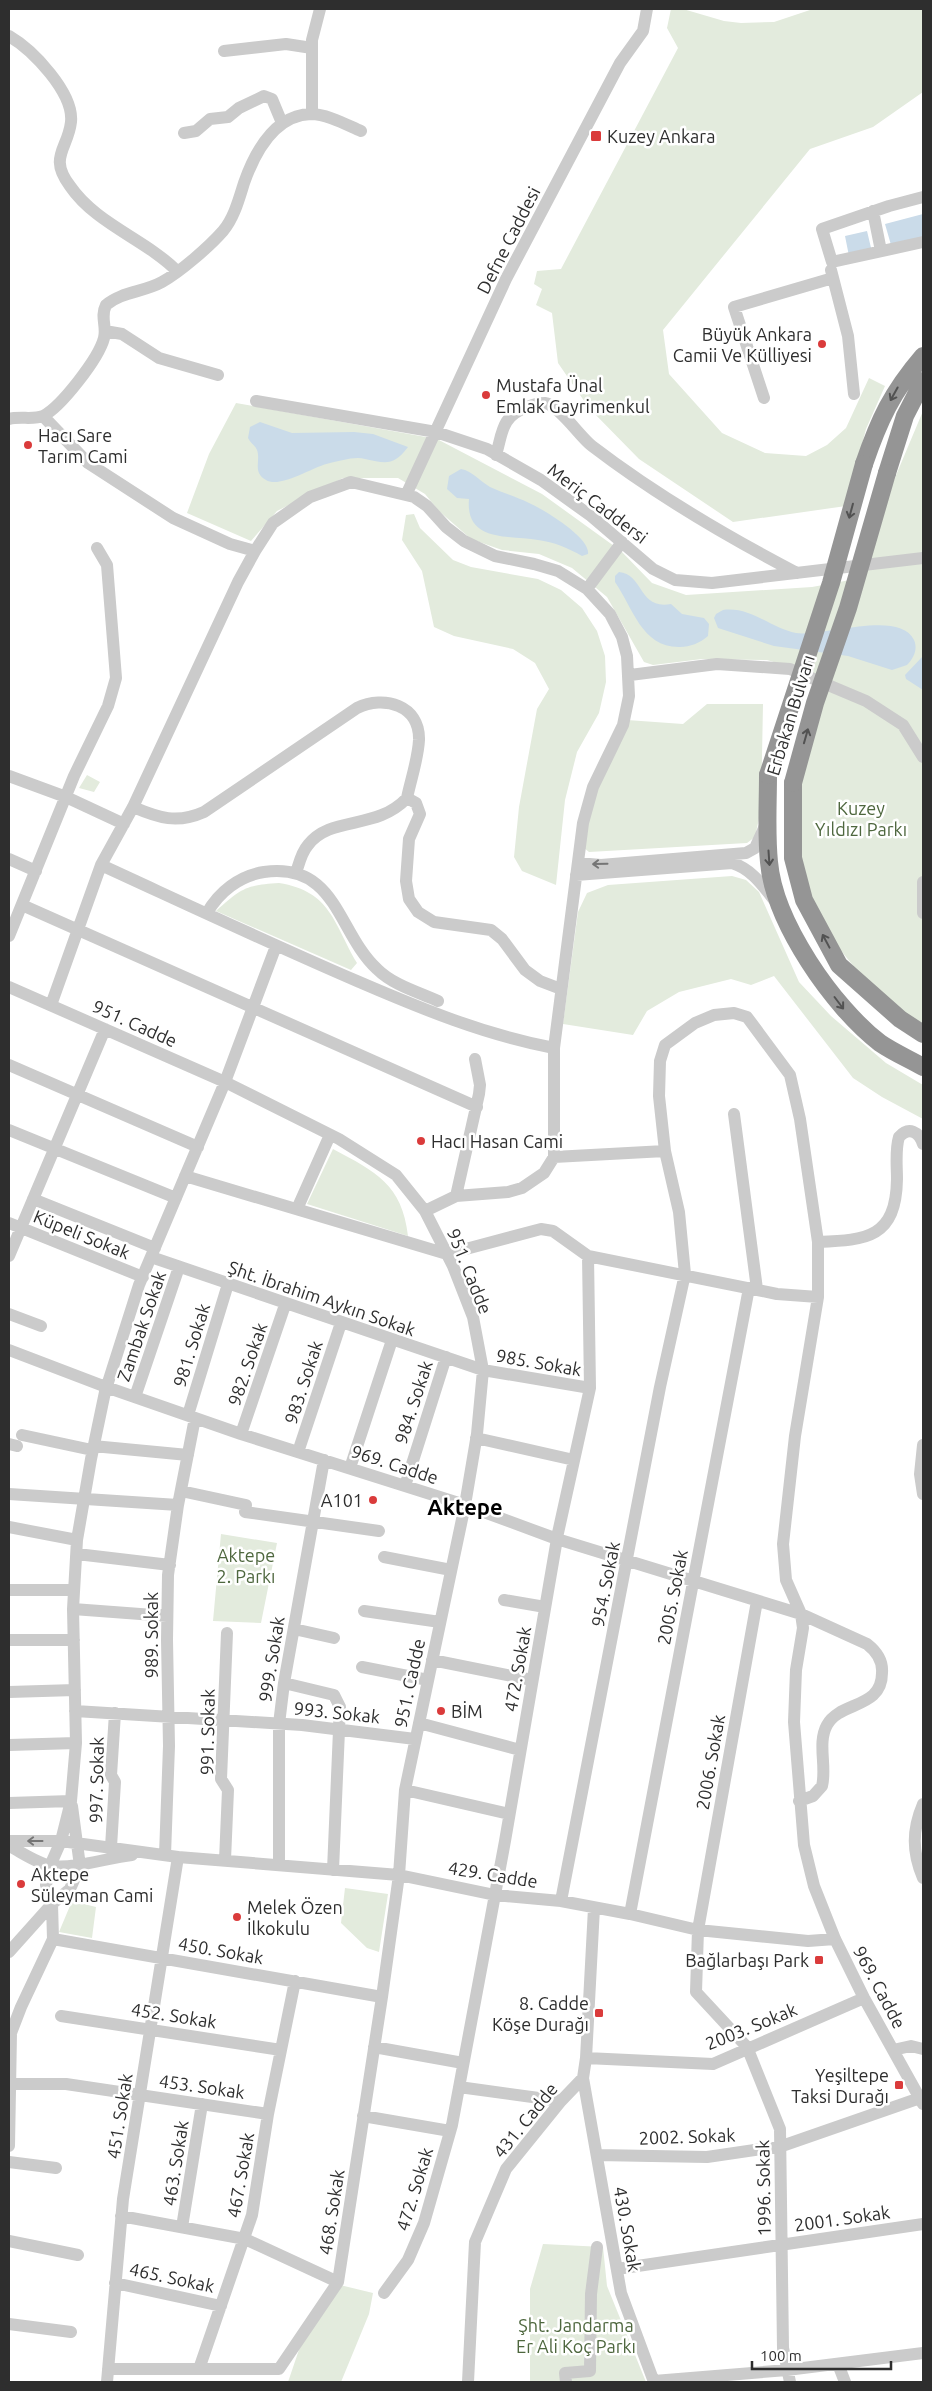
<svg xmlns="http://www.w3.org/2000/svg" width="932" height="2391" viewBox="0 0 932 2391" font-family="Ubuntu,sans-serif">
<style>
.green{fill:#e3ebdd}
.water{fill:#cadbe9}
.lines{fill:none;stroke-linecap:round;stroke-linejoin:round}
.minor{stroke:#cbcbcb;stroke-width:12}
.highway{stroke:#959595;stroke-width:18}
.highway-bridge{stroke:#959595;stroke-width:18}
.oneway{stroke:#525252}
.oneway2{stroke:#757575}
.poi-dot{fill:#da3b3b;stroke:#fff;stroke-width:2}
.labels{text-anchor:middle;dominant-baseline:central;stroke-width:5;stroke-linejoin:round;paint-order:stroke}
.poi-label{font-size:18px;fill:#2e2e2e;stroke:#fff;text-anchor:start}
.street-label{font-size:18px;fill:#2e2e2e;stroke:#fff}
.park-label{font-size:18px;fill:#4e673e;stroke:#fff}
.district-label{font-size:22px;font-weight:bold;fill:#000;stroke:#fff}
</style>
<rect width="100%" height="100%" fill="#fff"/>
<path class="green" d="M671,9H683L724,21L741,23L774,22L813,9H923V92L873,127L810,149L663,330L669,374L722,433L765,453L806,456L827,445L846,428L869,378L885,386L866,429L846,506L733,522L639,459L589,408L558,363L552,313L536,305L542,289L534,284L537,271L561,269L678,48L667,28Z
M236,403L437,439L542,494L621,551L652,583L686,595L812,587L861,578L873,530L923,411V1025L906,1016L868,984L838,947L811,896L801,855V774L829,678L767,660L702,659L653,665L644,662L607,597L572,568L539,554L502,550L471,539L439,511L425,494L398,478H343L277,511L251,541L187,513L209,454Z
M414,514L420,528L453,560L471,567L538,579L561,590L582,608L597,631L605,656L606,682L599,713L577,752L565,800L556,885L522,871L514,857L519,807L537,709L549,689L535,663L513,649L454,636L434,627L422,571L402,540L406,515Z
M707,704H763L761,809L755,837L747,843L589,852L584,848L587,804L627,720L683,724Z
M87,775L100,782L94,792L79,788Z
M732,876L746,880L759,892L799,982L831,1016L886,1063L923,1085V1119L882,1097L853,1078L774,976L751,985L731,979L679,992L647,1011L633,1035L563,1024L578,912L587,893L608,885Z
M279,883C331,891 334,924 357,963L351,970L216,911C241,889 245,885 279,883Z
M333,1149C376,1172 402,1184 408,1236L307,1204Z
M221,1534L277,1543L261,1623L213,1621Z
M345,1888L388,1894L379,1952L367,1948L341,1923Z
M72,1901L96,1907L92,1938L59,1932Z
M543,2244L603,2247L607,2286L646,2382H530V2289Z
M340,2285L373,2293L369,2314L341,2382H288L303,2338Z"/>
<path class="water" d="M923,214V237L891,245L885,224Z
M867,231L872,252L849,256L845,236Z
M260,422L292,433L354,432L373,434L408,447C393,467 385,463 365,459C355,456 340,461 330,463C314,466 280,489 266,480C252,472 261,461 257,450C255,445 250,443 248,438L250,427Z
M461,469C472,471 480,481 490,487C503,493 517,497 529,503C543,509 591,538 588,554L582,556C568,548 554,542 538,540C510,535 465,543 469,499L457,498L447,489L449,476Z
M619,572C644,574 638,610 671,604L682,614L704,618L709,624L708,636C700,643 690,647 680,647C642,648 633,608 615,582V576Z
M723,610C750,606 771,628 796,633C823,637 900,609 914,640C918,649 914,658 907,665L892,670L848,656L774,646L718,628L714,618L716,614Z
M923,656V690L906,679L905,675Z"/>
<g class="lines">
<path class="minor" d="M9,36C33,50 74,93 71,122C68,149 48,157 70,186C96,224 145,239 177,271
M224,51L286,44L312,48
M312,114V40L320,9
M184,133L196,131L210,119L228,117L239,108L264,96L272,99L282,123
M923,197L889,206L822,229L832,262L923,242
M873,211L881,251
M831,270L848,336L854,394
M105,331L122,334L159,358L218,375
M764,398L734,307L833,278
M256,401L436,432L487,449L541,480L591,516L653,569L675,580L712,583L923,558
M43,416L88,463L173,518L230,544L255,551
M9,419C19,416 34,420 43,416C61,407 99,358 104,338C107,326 100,317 106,305C121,292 144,292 162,282C180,272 209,247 223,231C234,218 239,199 244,183C255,152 274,115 311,114C327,114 347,125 361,131
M496,455C503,431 501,417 527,407C532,405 540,403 545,403C559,405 580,437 592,446C656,495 726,536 797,573
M407,493L506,279L620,63L643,31L647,9
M587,589L622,542
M630,675L717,664L790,669L866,701L903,725L923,757
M9,776L66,797L124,824
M407,798L416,803L420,814L409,839L406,881L409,899L418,912L434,922L491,930L502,939L525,970L540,981L561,989
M133,807C159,818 177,824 204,812L357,708C384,695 420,705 419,740C418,759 411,779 407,798C376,831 331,815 308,845C301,853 299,864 296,873
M9,859L36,871
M578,863L601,865L746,853L755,848L765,826
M101,865C186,904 271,944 357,981C422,1009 485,1035 554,1048
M576,875L732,863C752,869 763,886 775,901
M923,882V913
M22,905L477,1107
M207,913C219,892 239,876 264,872C337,862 337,932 377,969C393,985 418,992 438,1001
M9,936L74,776L108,706L116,678L107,565L97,548
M9,987L225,1082L339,1139L396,1175L425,1211L453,1266L473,1317L483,1370L477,1434L465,1505L405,1790L399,1875L382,1997L338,2282L279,2369H108
M51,1005L101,865L133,807L238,582L255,551L273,523L310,497L351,482L414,497L427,506L446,527L464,541L495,556L534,564L558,571L587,589L610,614L622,637L627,656L629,696L623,725L593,787L583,823L554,1048V1157L544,1173L522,1188L508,1192L456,1196L425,1211
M9,1065L198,1147
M734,1114L757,1289
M9,1130L176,1198
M554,1157L665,1151
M185,1176L447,1254L541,1229L553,1231L588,1256L777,1294L818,1297
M456,1196L479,1094L480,1085L475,1059
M33,1199L155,1248
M297,1209L330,1135
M9,1223L143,1277
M818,1242C867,1240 896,1238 897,1179C897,1166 895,1150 899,1137C909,1126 919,1132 923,1144
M9,1256L105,1029
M151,1257L483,1370L590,1388
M9,1314L41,1326
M9,1350L106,1387L241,1434L465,1505L557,1539L801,1614L867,1644C876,1651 883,1661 882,1673C882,1709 840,1701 827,1725C817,1743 827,1767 822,1786L813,1796L799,1801
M135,1397L179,1267
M188,1415L228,1284
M241,1434L285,1305
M22,1435L92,1450
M476,1438L574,1460
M9,1444L17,1446
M923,1445L920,1474L923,1494
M93,1446L188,1455
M298,1452L341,1323
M350,1468L392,1340
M405,1486L446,1357
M181,1491L246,1505L245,1512L379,1531
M9,1494L178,1505
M9,1527L77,1540
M77,1554L170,1565
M384,1557L451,1570
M9,1590H74
M504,1600L545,1607
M757,1601L698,1930L696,1992L747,2047L780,2129L783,2348L790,2382
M73,1609L167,1616
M364,1611L440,1622
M294,1629L334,1638
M9,1640H74
M432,1660L532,1680
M362,1667L428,1680
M284,1683L334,1695L340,1707L333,1870
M9,1692L75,1690
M75,1711L302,1725L415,1739
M419,1723L520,1750
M9,1745L76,1743
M405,1790L509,1814
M9,1803L71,1801
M923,1804C912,1830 912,1852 923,1878
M9,1841H61L178,1857L399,1875L495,1895L561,1901L630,1914L698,1930L808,1941L835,1939
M9,1846C21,1852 38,1864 51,1866C76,1869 106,1858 132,1855
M111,1847L115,1782L111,1775L115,1713
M165,1855L169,1746L167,1640L168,1575L178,1505L195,1418
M225,1860L228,1790L221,1779L227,1633
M279,1865V1724L284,1683L324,1460
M561,1901L660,1387L685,1274L679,1212L665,1151L659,1096L660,1061L665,1045L695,1023L714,1015L734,1013L747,1017L790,1075L800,1119L818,1242V1297L795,1436L783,1544L786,1580L801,1614L803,1628L796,1670L794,1722L804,1845L814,1886L835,1939L864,1998L923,2104
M630,1914L749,1288
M53,1939L382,1997
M9,1952L52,1904L70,1889L80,1866L72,1806
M61,2016L281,2050
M374,2047L463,2063
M893,2050L911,2046L923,2049
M586,2058L713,2064L864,1998
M583,2078L621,2293L654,2382
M10,2084H66L268,2114
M459,2087L561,2101
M363,2116L450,2131
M9,2146L11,2033L21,2007L53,1939L52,1904L46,1885L50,1866L61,1841L71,1801L76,1743L73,1609L77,1540L91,1459L105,1392L139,1285L225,1082L276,946
M597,2155L707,2157L782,2146L920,2098
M9,2162L56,2168
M121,2216L245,2239L338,2282
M182,2227L202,2104
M9,2241L78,2255
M617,2269L923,2224
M115,2283L221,2306
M384,2293L408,2260L424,2223L452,2125L505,1841L558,1533L590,1388L588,1256
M9,2324L71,2332
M838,2364L845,2382
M199,2369L252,2215L268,2114L295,1981
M654,2381L787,2370L923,2353
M107,2382L123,2199L178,1857
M468,2382L475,2242L506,2169L561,2101L583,2078L586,2058L594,1908
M566,2382L565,2373L590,2371L591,2294L597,2247"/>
<path class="highway" d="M864,464C879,420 892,392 923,356
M887,473L905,416L923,381
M768,775C768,804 766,833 769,862C774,922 833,1007 880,1043C893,1052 909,1059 923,1067
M793,783V858L804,900L839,965L900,1019L923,1034"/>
<path class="highway-bridge" d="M768,775L831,583L864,464
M793,783L815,703L848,608L887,473"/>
</g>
<defs><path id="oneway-shaft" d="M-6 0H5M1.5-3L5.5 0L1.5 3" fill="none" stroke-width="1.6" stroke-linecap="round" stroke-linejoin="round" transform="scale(1.25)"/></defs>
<g class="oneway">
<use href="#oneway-shaft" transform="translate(894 394) rotate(119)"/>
<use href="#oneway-shaft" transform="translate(851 511) rotate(105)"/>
<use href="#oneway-shaft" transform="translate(806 736) rotate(-74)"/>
<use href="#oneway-shaft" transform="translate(769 858) rotate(86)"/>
<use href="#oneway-shaft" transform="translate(826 941) rotate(-118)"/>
<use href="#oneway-shaft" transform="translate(839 1003) rotate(53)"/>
</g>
<g class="oneway2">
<use href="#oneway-shaft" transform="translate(600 864) rotate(179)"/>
<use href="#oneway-shaft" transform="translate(35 1841) rotate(-180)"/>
</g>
<g class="poi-dot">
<rect x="590" y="130" width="12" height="12" rx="2.5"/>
<circle cx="822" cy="344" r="5"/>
<circle cx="486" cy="395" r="5"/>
<circle cx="28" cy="445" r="5"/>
<circle cx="421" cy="1141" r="5"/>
<circle cx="373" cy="1500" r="5"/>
<circle cx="441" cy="1711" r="5"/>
<circle cx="21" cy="1884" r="5"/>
<circle cx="237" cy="1917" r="5"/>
<rect x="814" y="1955" width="10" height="10" rx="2.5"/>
<rect x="594" y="2008" width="10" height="10" rx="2.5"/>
<rect x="894" y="2080" width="10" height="10" rx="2.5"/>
</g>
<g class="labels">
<g class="poi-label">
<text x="607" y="136">Kuzey Ankara</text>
<text x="812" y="334" text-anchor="end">Büyük Ankara<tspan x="812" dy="21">Camii Ve Külliyesi</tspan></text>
<text x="496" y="385">Mustafa Ünal<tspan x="496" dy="21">Emlak Gayrimenkul</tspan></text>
<text x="38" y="435">Hacı Sare<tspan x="38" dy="21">Tarım Cami</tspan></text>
<text x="431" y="1141">Hacı Hasan Cami</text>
<text x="363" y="1500" text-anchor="end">A101</text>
<text x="451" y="1711">BİM</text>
<text x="31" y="1874">Aktepe<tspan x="31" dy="21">Süleyman Cami</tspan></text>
<text x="247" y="1907">Melek Özen<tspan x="247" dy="21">İlkokulu</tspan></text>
<text x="809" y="1960" text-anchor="end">Bağlarbaşı Park</text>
<text x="589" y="2003" text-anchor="end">8. Cadde<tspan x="589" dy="21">Köşe Durağı</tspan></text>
<text x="889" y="2075" text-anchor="end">Yeşiltepe<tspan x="889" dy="21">Taksi Durağı</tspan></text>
</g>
<g class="street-label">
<text transform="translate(508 240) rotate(-63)">Defne Caddesi</text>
<text transform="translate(598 503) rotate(37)">Meriç Caddersi</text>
<text transform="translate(790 715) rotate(-73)">Erbakan Bulvarı</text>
<text transform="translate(135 1023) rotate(24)">951. Cadde</text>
<text transform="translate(82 1234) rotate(22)">Küpeli Sokak</text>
<text transform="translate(470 1271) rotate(68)">951. Cadde</text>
<text transform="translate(322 1298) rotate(19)">Şht. İbrahim Aykın Sokak</text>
<text transform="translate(141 1326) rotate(-71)">Zambak Sokak</text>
<text transform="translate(191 1345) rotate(-73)">981. Sokak</text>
<text transform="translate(539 1362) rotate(10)">985. Sokak</text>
<text transform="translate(247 1364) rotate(-71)">982. Sokak</text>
<text transform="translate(303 1382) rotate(-72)">983. Sokak</text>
<text transform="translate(413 1402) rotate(-72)">984. Sokak</text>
<text transform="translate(395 1464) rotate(18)">969. Cadde</text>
<text transform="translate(605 1584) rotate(-79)">954. Sokak</text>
<text transform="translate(672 1597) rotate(-79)">2005. Sokak</text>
<text transform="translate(151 1635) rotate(-90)">989. Sokak</text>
<text transform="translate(271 1659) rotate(-81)">999. Sokak</text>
<text transform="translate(517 1669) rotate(-80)">472. Sokak</text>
<text transform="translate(409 1683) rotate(-78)">951. Cadde</text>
<text transform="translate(337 1712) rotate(6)">993. Sokak</text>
<text transform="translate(207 1732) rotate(-89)">991. Sokak</text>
<text transform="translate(710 1762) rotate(-80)">2006. Sokak</text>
<text transform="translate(96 1780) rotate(-89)">997. Sokak</text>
<text transform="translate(493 1874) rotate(9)">429. Cadde</text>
<text transform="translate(221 1950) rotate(10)">450. Sokak</text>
<text transform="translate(880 1987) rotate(62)">969. Cadde</text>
<text transform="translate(174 2015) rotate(9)">452. Sokak</text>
<text transform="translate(751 2026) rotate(-22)">2003. Sokak</text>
<text transform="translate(202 2086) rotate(8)">453. Sokak</text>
<text transform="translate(119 2116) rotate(-81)">451. Sokak</text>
<text transform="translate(525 2120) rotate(-51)">431. Cadde</text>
<text transform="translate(687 2136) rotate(-2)">2002. Sokak</text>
<text transform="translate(175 2163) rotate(-81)">463. Sokak</text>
<text transform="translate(240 2175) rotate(-80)">467. Sokak</text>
<text transform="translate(763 2188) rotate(-91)">1996. Sokak</text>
<text transform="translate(414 2189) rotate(-73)">472. Sokak</text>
<text transform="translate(331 2212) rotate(-81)">468. Sokak</text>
<text transform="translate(842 2218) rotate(-8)">2001. Sokak</text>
<text transform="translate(628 2229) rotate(80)">430. Sokak</text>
<text transform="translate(172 2277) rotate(12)">465. Sokak</text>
</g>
<g class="park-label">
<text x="861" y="808">Kuzey<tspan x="861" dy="21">Yıldızı Parkı</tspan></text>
<text x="246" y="1555">Aktepe<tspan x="246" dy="21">2. Parkı</tspan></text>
<text x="576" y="2325">Şht. Jandarma<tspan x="576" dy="21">Er Ali Koç Parkı</tspan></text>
</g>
<g class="district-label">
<text x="465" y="1506">Aktepe</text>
</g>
</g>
<rect width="932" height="2391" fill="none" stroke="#2e2e2e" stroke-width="20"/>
<path d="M752 2361v8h139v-8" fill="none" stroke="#2e2e2e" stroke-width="2.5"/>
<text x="760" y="2361" font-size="15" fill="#2e2e2e" stroke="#ffffff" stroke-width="4" paint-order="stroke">100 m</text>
</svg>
